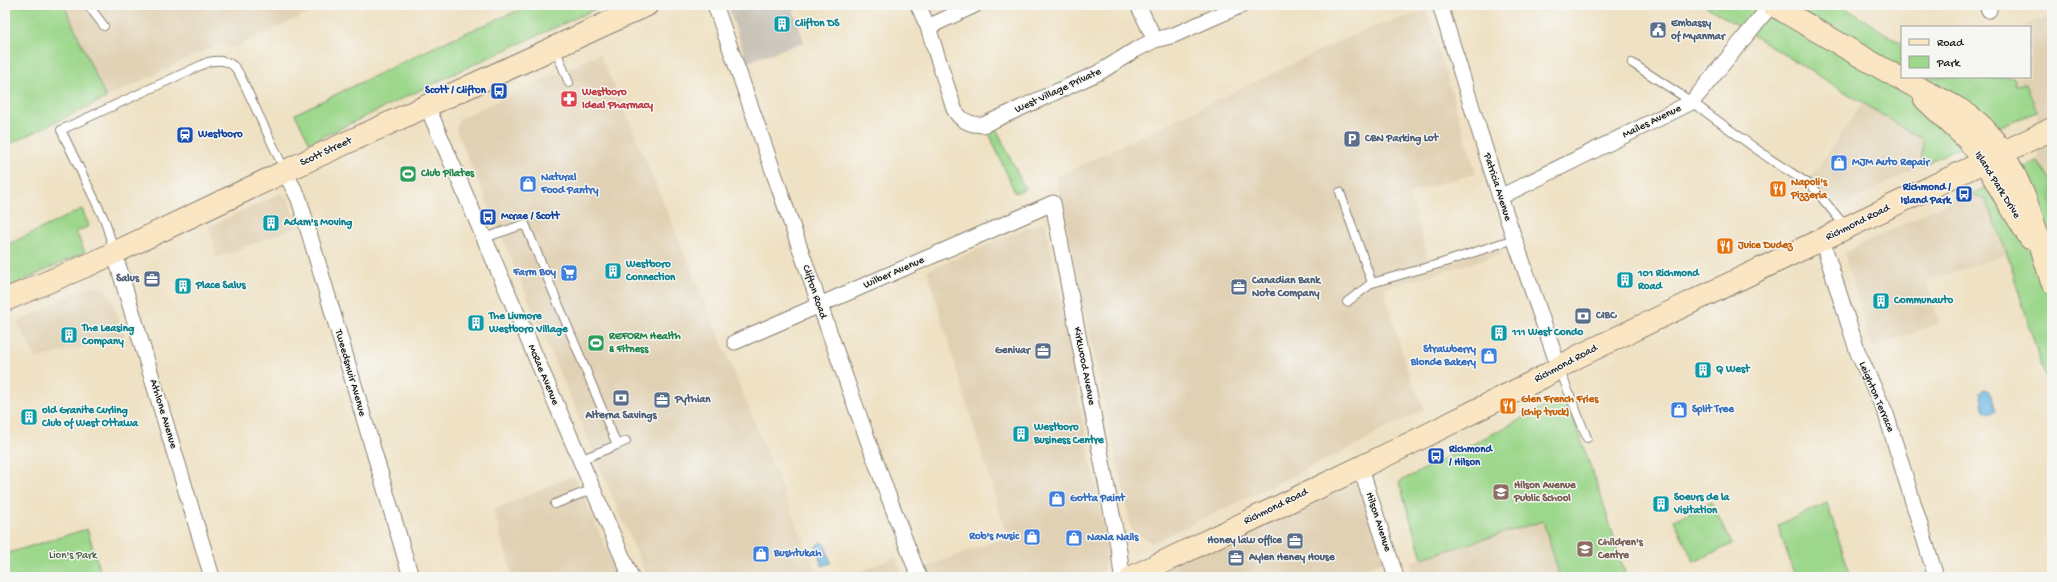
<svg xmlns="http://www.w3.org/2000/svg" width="2057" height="582" viewBox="0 0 2057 582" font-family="'Gochi Hand',sans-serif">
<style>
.built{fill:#e1d1b4}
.industrial{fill:#c9c3b8}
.green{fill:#9cd78b;stroke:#5c7a54}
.water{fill:#6cb9e6;stroke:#446a81}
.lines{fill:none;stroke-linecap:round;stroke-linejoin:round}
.lane-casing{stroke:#867e70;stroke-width:10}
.street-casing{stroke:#867e70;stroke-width:17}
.secondary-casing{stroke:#867e70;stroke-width:24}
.lane{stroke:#fff;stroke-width:8}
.street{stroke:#fff;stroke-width:15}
.secondary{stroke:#fbe6c4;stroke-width:22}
.labels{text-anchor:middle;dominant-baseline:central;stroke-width:3;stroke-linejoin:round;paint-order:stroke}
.culture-label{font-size:11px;font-weight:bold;fill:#0d838f;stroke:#f6f6f2;text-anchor:start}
.service-label{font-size:11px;font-weight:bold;fill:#4e5e75;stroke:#f6f6f2;text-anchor:start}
.transit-label{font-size:11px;font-weight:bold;fill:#164399;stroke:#f6f6f2;text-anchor:start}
.street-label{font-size:11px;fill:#1c1c1c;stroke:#f6f6f2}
.health-label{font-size:11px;font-weight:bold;fill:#be3a42;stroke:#f6f6f2;text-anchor:start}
.shop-label{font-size:11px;font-weight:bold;fill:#366cbe;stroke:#f6f6f2;text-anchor:start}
.leisure-label{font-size:11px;font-weight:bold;fill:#27864d;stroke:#f6f6f2;text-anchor:start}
.food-label{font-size:11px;font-weight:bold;fill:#c56008;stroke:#f6f6f2;text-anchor:start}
.education-label{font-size:11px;font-weight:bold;fill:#785e54;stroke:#f6f6f2;text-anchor:start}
.park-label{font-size:11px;fill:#495d43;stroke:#f6f6f2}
</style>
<rect width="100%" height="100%" fill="#f6f6f2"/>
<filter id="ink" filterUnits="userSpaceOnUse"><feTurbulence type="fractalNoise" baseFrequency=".025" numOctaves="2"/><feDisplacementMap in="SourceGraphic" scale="8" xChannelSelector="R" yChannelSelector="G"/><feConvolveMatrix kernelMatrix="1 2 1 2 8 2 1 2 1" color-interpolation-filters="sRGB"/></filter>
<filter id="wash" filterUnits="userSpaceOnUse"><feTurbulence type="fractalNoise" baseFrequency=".012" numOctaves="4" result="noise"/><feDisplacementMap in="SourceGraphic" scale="16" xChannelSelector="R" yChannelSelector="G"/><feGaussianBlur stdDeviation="0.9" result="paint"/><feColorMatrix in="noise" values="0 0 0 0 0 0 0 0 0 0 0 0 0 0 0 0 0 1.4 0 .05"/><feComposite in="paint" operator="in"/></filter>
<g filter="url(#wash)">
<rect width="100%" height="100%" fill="#efe1c3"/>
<path class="built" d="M64,5H326L234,48L220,43L106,98Z
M1427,11L1476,173L1409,193L1429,261L1496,240L1501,254L1384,289L1407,370L1425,410L1375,433L1368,440L1152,543L1132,531L1056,177L1363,30Z
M2052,16V182L2038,161L2037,112L2026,84L2016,85L2014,77H2030V27H2017Z
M600,54L627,115L819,577H647L456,130L459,119Z
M1863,102L1923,140L1921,166L1844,205L1807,183Z
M280,194L288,198L297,227L217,258L209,226Z
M1972,194L1986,200L2007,254L1927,281L1939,323L1872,348L1844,253L1958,197Z
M1045,222L1106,541L1107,549L1104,571L1094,577H932L928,566L1007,537L927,271L1021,230Z
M96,286L106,290L110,294L125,338L36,358L17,322L86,288Z
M1360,466L1390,559L1340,577H1132Z
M575,475L618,577H513L493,510Z
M1399,482L1603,502L1626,577H1414L1410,562L1422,558Z
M896,557L903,577H847Z"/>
<path class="industrial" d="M728,5H792L804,42L747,62Z"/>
<path class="green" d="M5,5H64L106,98L5,146Z
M531,5H604L466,68L310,143L295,114L449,40Z
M1704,5H1841L1902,44V77H2014L2016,85L2026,84L2037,112L2008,123L1921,166L1923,140Z
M997,130L1025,189L1015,193L989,133Z
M2038,161L2052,182V400L2007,254L1986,200L1972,194Z
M82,209L89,226L76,232L85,252L5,289V246Z
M1566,396L1603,502L1626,577H1560L1543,521L1422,558L1399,482Z
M1711,502L1732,544L1694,562L1674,520Z
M1827,503L1851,577H1795L1778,525Z
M87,529L102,577H5V554Z"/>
<path class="water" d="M1984,389L1991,392L1996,411L1991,415L1984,411L1980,392Z
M822,542L825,545L831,563L822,566L816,547L818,544Z"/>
</g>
<g filter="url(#ink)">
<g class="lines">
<g class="lane-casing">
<path id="lane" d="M88,5L104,26
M555,48L569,83
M1632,63L1692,102L1770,159L1812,186L1845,226
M1340,192L1372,283
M484,238L525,224L617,445L580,460
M114,251L105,221L61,130L208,62C223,59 233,61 240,75L285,171
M1347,302L1372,283L1442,263L1514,239
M1559,368L1587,438
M617,445L626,441
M555,504L593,489
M618,577L629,572"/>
</g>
<g class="street-casing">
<path id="street" d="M715,5C783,196 846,388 919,577
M918,5L928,27L954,109C960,120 969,125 983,125L1100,72L1135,50L1155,40L1174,35L1242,5
M1138,5L1155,40
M1440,5L1500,197L1559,368
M1987,5L1989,10
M928,27L975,5
M427,106L631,577
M285,172L299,199L411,577
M1500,197L1692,102L1771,5
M1822,240L1858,353L1886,414L1936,577
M114,252L212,577
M735,342L1053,203L1119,551L1122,577
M1360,466L1396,577"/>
</g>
<g class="secondary-casing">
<path id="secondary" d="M1773,5C1817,30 1860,57 1905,81C1934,97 1967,108 1989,134C2023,176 2036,231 2052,282
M1925,99L1967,139L1984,160L2005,197L2030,238
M5,300L95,262L311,159L647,5
M1132,577L1409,444L1543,377L1577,357L2052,129"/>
</g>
<use href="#lane" class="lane"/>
<use href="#street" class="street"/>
<use href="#secondary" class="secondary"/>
</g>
</g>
<defs>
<g id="building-square" transform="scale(0.9)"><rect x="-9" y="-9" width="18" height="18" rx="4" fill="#0f9aa8" stroke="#f6f6f2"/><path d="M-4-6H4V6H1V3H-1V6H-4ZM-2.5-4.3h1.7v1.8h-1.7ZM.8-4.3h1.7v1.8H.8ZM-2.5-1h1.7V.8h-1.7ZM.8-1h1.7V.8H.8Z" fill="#fff"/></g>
<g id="civic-square" transform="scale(0.9)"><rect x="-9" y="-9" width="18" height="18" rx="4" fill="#5c6f8a" stroke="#f6f6f2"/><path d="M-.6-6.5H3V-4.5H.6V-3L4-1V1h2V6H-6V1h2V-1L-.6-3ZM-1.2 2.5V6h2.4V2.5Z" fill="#fff"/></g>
<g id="bus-square" transform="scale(0.9)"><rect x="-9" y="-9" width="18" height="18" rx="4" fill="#1a4fb4" stroke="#f6f6f2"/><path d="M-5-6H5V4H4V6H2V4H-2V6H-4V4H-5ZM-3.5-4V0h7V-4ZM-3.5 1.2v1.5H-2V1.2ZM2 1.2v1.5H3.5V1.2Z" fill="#fff"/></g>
<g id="pharmacy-square" transform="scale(0.9)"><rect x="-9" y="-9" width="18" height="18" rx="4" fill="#e0444e" stroke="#f6f6f2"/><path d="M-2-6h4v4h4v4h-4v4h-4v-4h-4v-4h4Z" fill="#fff"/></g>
<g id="station-square" transform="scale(0.9)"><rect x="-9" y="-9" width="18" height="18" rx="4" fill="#1a4fb4" stroke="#f6f6f2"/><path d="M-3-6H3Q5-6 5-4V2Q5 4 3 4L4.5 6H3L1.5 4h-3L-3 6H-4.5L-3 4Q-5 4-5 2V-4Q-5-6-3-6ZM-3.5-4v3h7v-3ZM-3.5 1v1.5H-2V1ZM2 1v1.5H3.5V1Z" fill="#fff"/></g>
<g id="parking-square" transform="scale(0.9)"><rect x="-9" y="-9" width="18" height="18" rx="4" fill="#5c6f8a" stroke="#f6f6f2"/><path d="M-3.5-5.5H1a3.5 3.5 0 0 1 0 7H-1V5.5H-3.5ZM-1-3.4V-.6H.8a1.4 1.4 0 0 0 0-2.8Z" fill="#fff"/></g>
<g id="shop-square" transform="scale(0.9)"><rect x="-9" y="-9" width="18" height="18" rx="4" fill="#3f7fe0" stroke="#f6f6f2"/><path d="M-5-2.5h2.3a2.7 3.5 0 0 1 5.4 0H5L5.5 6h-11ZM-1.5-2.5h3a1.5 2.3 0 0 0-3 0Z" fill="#fff"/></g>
<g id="stadium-square" transform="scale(0.9)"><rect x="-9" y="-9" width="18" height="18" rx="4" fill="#2e9e5b" stroke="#f6f6f2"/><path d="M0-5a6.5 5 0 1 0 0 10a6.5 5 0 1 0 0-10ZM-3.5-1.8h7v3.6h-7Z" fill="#fff"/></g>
<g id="restaurant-square" transform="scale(0.9)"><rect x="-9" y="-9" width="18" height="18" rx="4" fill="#e8710a" stroke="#f6f6f2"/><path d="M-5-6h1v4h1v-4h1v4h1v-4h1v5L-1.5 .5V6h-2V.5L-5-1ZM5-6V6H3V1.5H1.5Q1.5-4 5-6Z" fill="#fff"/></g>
<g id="supermarket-square" transform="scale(0.9)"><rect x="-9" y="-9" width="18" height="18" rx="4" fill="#3f7fe0" stroke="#f6f6f2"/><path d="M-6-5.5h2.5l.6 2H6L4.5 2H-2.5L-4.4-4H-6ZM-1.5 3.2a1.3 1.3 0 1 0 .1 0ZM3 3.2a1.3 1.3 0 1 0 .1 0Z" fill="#fff"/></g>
<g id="office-square" transform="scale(0.9)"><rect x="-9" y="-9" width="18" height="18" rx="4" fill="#5c6f8a" stroke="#f6f6f2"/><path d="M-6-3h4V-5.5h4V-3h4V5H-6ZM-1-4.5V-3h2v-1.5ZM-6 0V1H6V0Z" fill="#fff"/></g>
<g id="bank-square" transform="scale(0.9)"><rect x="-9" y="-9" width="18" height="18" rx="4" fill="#5c6f8a" stroke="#f6f6f2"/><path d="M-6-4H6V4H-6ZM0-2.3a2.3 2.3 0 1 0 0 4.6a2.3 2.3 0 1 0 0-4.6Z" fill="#fff"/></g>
<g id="school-square" transform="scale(0.9)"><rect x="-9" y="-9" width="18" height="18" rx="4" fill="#8d6e63" stroke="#f6f6f2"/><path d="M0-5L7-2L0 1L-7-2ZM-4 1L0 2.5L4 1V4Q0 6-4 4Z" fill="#fff"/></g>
</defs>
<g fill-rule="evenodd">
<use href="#building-square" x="782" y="24"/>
<use href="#civic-square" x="1658" y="30"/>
<use href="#bus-square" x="499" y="91"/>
<use href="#pharmacy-square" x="569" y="99"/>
<use href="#station-square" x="185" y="135"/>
<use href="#parking-square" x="1352" y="139"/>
<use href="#shop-square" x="1839" y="163"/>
<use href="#stadium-square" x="408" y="174"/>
<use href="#shop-square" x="528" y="184"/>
<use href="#restaurant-square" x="1778" y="189"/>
<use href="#bus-square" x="1964" y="194"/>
<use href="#bus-square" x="488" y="217"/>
<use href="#building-square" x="271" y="223"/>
<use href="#restaurant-square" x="1725" y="246"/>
<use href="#building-square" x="613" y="271"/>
<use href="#supermarket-square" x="569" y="273"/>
<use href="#office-square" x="152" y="279"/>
<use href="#building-square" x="1625" y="280"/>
<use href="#building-square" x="183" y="286"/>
<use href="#office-square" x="1239" y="287"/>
<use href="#building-square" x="1881" y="301"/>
<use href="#bank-square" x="1583" y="316"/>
<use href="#building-square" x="476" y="323"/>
<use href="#building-square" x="1499" y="333"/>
<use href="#building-square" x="69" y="335"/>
<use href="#stadium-square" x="596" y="343"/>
<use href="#office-square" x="1043" y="351"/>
<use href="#shop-square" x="1489" y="356"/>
<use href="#building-square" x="1703" y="370"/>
<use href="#bank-square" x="621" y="398"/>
<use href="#office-square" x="662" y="400"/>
<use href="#restaurant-square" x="1508" y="406"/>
<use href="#shop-square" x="1679" y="410"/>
<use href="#building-square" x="29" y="417"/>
<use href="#building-square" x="1021" y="434"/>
<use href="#bus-square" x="1436" y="456"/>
<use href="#school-square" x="1501" y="492"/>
<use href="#shop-square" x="1057" y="499"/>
<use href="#building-square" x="1661" y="504"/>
<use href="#shop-square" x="1032" y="537"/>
<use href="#shop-square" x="1074" y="538"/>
<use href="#office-square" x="1295" y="541"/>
<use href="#school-square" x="1585" y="549"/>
<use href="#shop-square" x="761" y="554"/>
<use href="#office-square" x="1236" y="558"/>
</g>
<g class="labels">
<g class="culture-label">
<text x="795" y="24">Clifton DS</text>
<text x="284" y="223">Adam's Moving</text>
<text x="626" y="265">Westboro<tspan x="626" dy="13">Connection</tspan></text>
<text x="1638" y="274">101 Richmond<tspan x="1638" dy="13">Road</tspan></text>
<text x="196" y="286">Place Salus</text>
<text x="1894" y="301">Communauto</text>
<text x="489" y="317">The Livmore<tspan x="489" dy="13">Westboro Village</tspan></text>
<text x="82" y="329">The Leasing<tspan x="82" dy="13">Company</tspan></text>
<text x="1512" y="333">111 West Condo</text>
<text x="1716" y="370">Q West</text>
<text x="42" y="411">old Granite Curling<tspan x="42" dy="13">Club of West Ottawa</tspan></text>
<text x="1034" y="428">Westboro<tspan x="1034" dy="13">Business Centre</tspan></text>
<text x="1674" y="498">Soeurs de la<tspan x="1674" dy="13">Visitation</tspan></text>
</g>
<g class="service-label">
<text x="1671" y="24">Embassy<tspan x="1671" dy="13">of Myanmar</tspan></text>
<text x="1365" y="139">CBN Parking Lot</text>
<text x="139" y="279" text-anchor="end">Salus</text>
<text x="1252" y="281">Canadian Bank<tspan x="1252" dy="13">Note Company</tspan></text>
<text x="1596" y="316">CIBC</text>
<text x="1030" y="351" text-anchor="end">Genivar</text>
<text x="675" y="400">Pythian</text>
<text x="621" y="416" text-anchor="middle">Alterna Savings</text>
<text x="1282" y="541" text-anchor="end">Honey law office</text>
<text x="1249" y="558">Aylen Heney House</text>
</g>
<g class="transit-label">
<text x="486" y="91" text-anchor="end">Scott / Clifton</text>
<text x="198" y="135">Westboro</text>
<text x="1951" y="188" text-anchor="end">Richmond /<tspan x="1951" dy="13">Island Park</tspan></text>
<text x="501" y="217">Mcrae / Scott</text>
<text x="1449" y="450">Richmond<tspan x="1449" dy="13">/ Hilson</tspan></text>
</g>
<g class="street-label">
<text transform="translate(1058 91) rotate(-25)">West Village Private</text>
<text transform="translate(1652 122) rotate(-26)">Mailes Avenue</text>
<text transform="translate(326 152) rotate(-25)">Scott Street</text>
<text transform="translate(1997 185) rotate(58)">Island Park Drive</text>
<text transform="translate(1497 187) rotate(72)">Patricia Avenue</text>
<text transform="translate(1858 223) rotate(-26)">Richmond Road</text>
<text transform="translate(894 273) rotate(-24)">Wilber Avenue</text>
<text transform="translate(814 292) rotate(71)">Clifton Road</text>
<text transform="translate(1566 364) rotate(-28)">Richmond Road</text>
<text transform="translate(1084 366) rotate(79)">Kirkwood Avenue</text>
<text transform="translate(350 373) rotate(74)">Tweedsmuir Avenue</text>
<text transform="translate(543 375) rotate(67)">McRae Avenue</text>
<text transform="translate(1876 397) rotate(67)">Leighton Terrace</text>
<text transform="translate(163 414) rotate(73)">Athlone Avenue</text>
<text transform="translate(1276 507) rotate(-26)">Richmond Road</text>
<text transform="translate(1378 522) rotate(72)">Hilson Avenue</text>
</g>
<g class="health-label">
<text x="582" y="93">Westboro<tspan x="582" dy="13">Ideal Pharmacy</tspan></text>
</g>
<g class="shop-label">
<text x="1852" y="163">MJM Auto Repair</text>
<text x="541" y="178">Natural<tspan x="541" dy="13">Food Pantry</tspan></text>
<text x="556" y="273" text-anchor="end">Farm Boy</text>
<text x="1476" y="350" text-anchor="end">Strawberry<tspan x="1476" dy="13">Blonde Bakery</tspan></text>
<text x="1692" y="410">Split Tree</text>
<text x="1070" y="499">Gotta Paint</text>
<text x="1019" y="537" text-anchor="end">Rob's Music</text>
<text x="1087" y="538">NaNa Nails</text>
<text x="774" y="554">Bushtukah</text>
</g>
<g class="leisure-label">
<text x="421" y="174">Club Pilates</text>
<text x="609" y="337">REFORM Health<tspan x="609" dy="13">&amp; Fitness</tspan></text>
</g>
<g class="food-label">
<text x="1791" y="183">Napoli's<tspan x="1791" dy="13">Pizzeria</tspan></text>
<text x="1738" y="246">Juice Dudez</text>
<text x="1521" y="400">Glen French Fries<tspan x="1521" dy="13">(chip truck)</tspan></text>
</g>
<g class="education-label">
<text x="1514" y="486">Hilson Avenue<tspan x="1514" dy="13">Public School</tspan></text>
<text x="1598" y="543">Children's<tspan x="1598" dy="13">Centre</tspan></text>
</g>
<g class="park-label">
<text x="73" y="556">Lion's Park</text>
</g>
</g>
<rect width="2057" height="582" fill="none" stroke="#f6f6f2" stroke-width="20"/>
<rect x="1901" y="26" width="130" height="52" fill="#f6f6f2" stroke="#9f9f9c"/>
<rect x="1909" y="39" width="20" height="6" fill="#fbe6c4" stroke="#9f9f9c"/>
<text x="1937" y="46" font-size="12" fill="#1c1c1c">Road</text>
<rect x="1909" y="56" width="20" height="12" fill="#9cd78b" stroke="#9f9f9c"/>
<text x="1937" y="66" font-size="12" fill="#1c1c1c">Park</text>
</svg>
